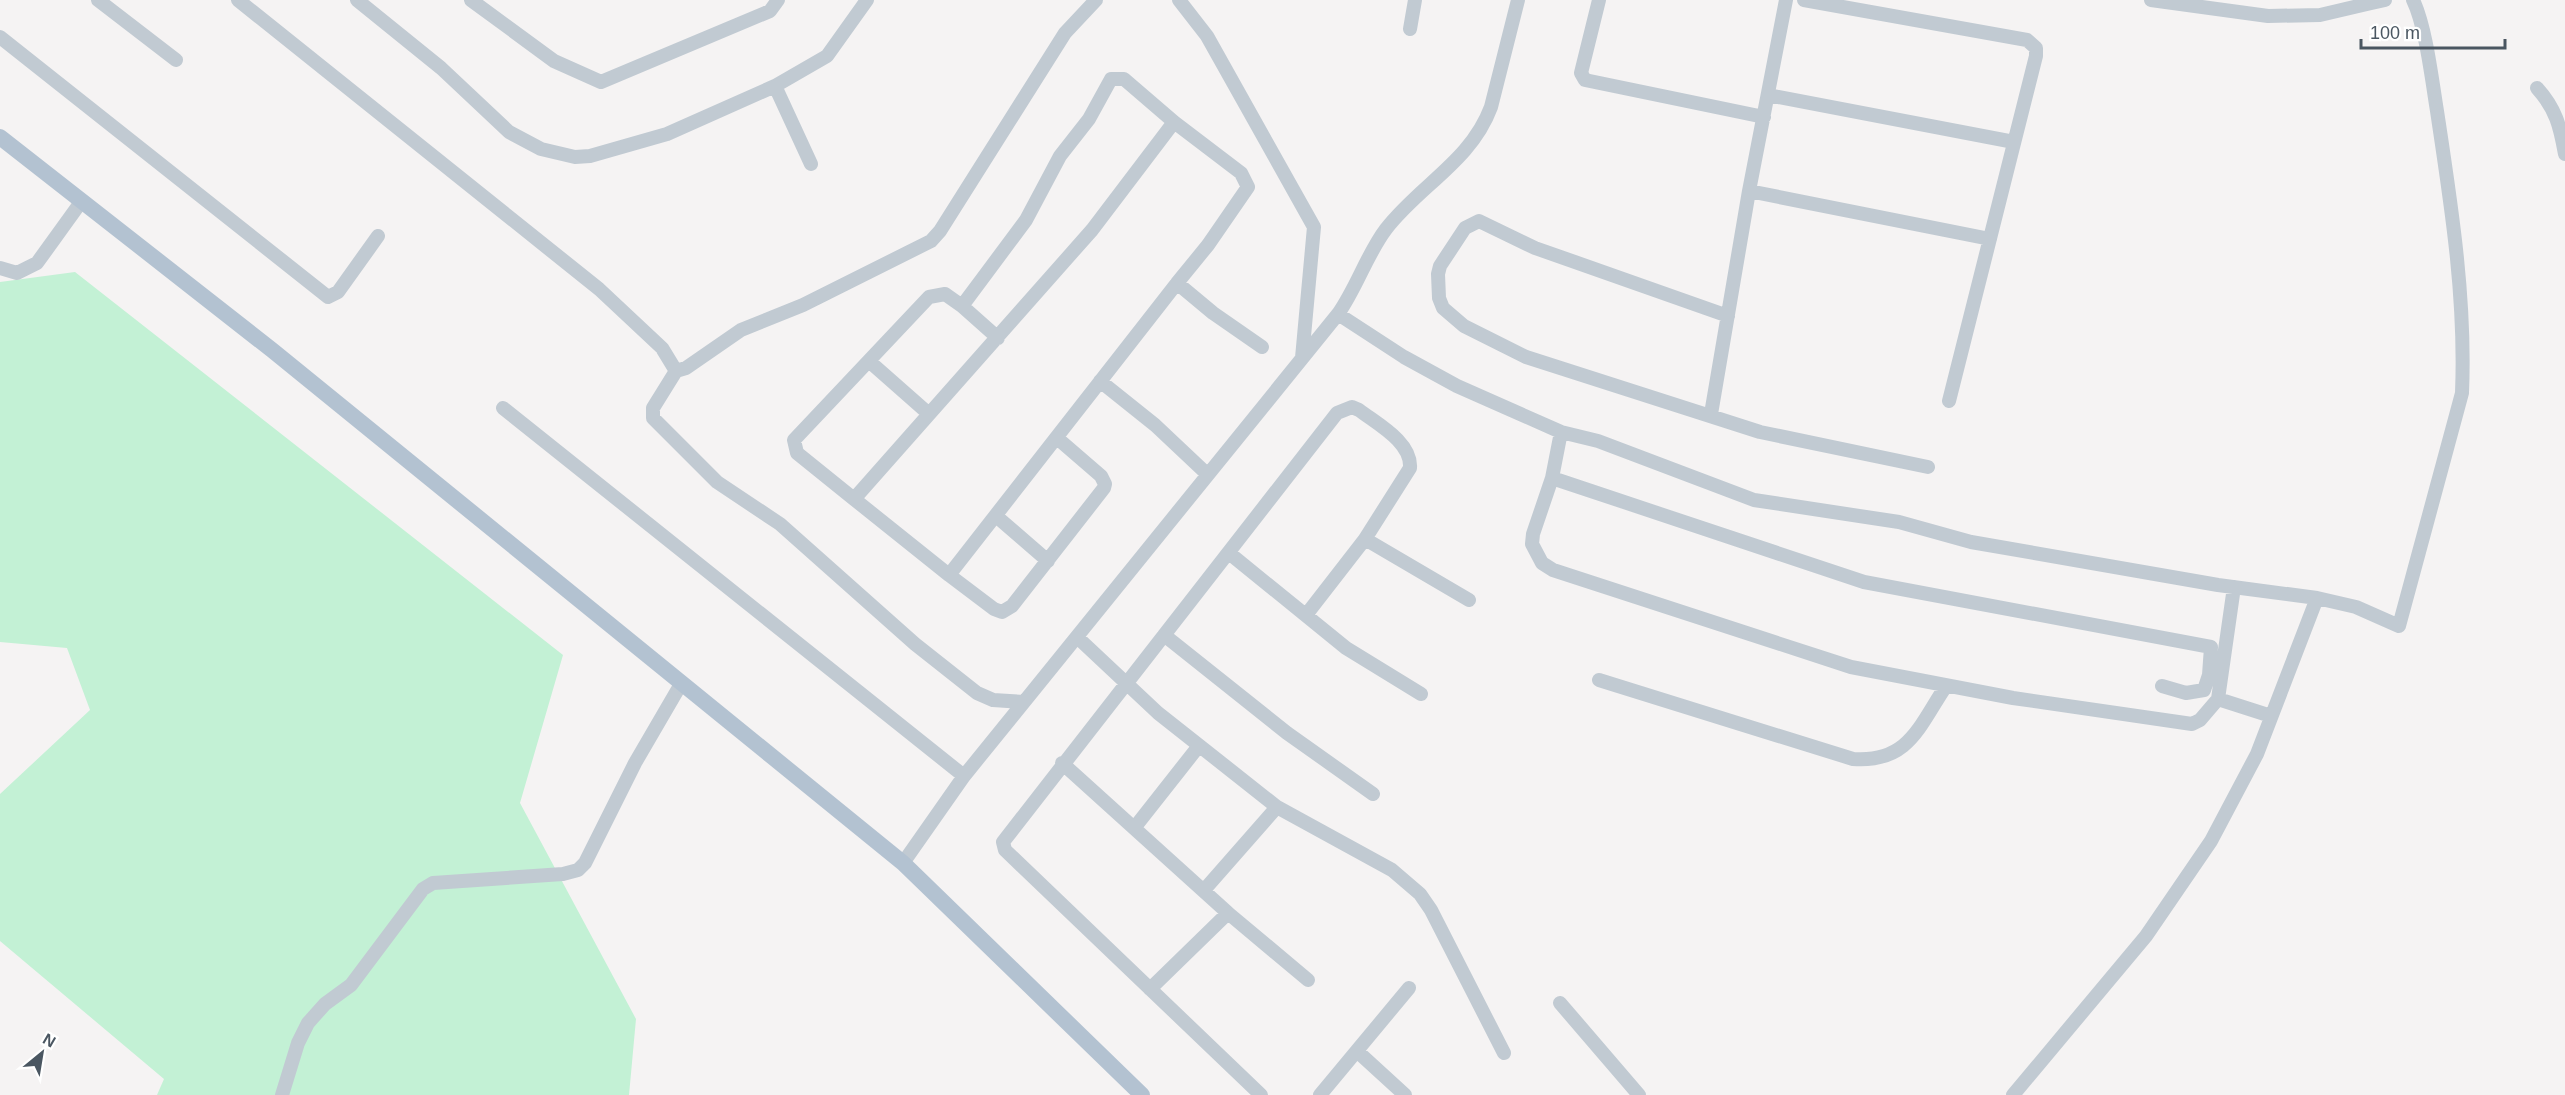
<svg xmlns="http://www.w3.org/2000/svg" width="2565" height="1095" viewBox="0 0 2565 1095" font-family="Arial,sans-serif">
<style>
.green{fill:#c3f1d5}
.lines{fill:none;stroke-linecap:round;stroke-linejoin:round}
.minor{stroke:#c1cad2;stroke-width:14}
.major{stroke:#b3c2d1;stroke-width:16}
</style>
<rect width="100%" height="100%" fill="#f5f3f3"/>
<path class="green" d="M75,272L563,655L520,803L636,1019L629,1095H157L164,1079L0,941V794L90,710L67,648L0,642V282Z"/>
<g class="lines">
<path class="minor" d="M98,0L176,60
M238,0L599,289L662,348L676,371L653,408V418L717,482L780,524L915,644L977,693L993,700L1024,702
M357,0L441,68L509,132L541,149L575,157L590,156L667,134L775,86L827,56L867,0
M471,0L554,61L601,82L770,11L778,0
M1179,0L1207,36L1314,227L1302,358
M1599,0L1581,73L1585,80L1764,117
M1804,0L2027,40L2036,48V56L1949,401
M2151,0L2268,16L2320,15L2367,4
M2366,0L2367,4L2385,0
M1410,29L1415,0
M0,37L328,297L338,292L378,236
M775,86L811,164
M2537,88C2556,109 2560,126 2565,154
M1768,95L2014,142
M1749,191L1990,239
M0,268L17,273L37,263L81,202
M1338,314L1404,357L1457,386L1561,432L1598,441L1754,500L1899,522L1971,542L2218,585L2317,598L2356,607L2399,626L2462,393C2466,298 2451,204 2437,111C2432,81 2426,27 2413,0
M1728,316L1535,248L1479,221L1465,228L1440,266L1438,274L1439,298L1443,308L1464,326L1526,357L1760,432L1928,467
M998,338L962,306L1026,220L1060,156L1089,119L1111,79H1124L1174,122
M870,362L929,414
M676,371L686,368L741,330L803,305L931,241L940,231L1065,33L1096,0
M1100,381L1155,425L1207,474
M503,408L964,776
M1711,414L1749,191L1786,0
M1561,432L1552,478L1533,534L1532,544L1542,563L1553,570L1851,667L2013,698L2192,724L2200,720L2218,699L2234,587
M1057,438L1101,476L1105,484L1104,488L1012,606L1002,612L994,609L949,575L1177,283L1213,313L1262,347
M1552,478L1864,582L2211,647L2209,675L2204,690L2186,693L2162,686
M854,499L797,453L794,440L929,297L945,294L962,306
M996,516L1048,561
M1365,539L1469,600
M1229,553L1346,648L1421,694
M949,575L854,499L1092,230L1174,122L1241,173L1248,187L1208,245L1177,283
M1164,635L1287,733L1373,794
M1077,637L1158,713L1277,807L1392,870L1420,894L1431,910L1504,1053
M1599,680L1853,759C1909,763 1919,726 1946,686
M2218,699L2271,716
M1062,763L1228,913L1308,980
M1135,827L1198,747
M903,863L964,776L1338,314C1357,287 1367,254 1386,229C1420,185 1471,161 1491,107L1518,0
M1205,889L1277,807
M1150,989L1228,913
M1560,1003L1639,1095
M1358,1052L1405,1095
M282,1095L298,1043L308,1023L325,1004L351,985L423,889L433,883L563,874L578,870L585,863L635,763L681,684
M1261,1095L1005,850L1003,842L1337,413L1352,407L1359,410C1377,424 1412,442 1410,468L1365,539L1306,615
M1320,1095L1409,988
M2013,1095L2146,936L2211,841L2257,754L2317,598"/>
<path class="major" d="M0,137L272,350L903,863L1142,1095"/>
</g>
<g transform="translate(42 1053) rotate(30)" stroke="#ffffff" stroke-width="4.5" paint-order="stroke">
<path d="M0-4.5L10 22L0 15L-10 22Z" fill="#4a5661"/>
<text y="-9" font-size="16" font-weight="bold" text-anchor="middle" fill="#4a5661">N</text>
</g>
<path d="M2361 39v9h144v-9" fill="none" stroke="#4a5661" stroke-width="3"/>
<text x="2370" y="39" font-size="18" fill="#4a5661" stroke="#ffffff" stroke-width="4.5" paint-order="stroke">100 m</text>
</svg>
